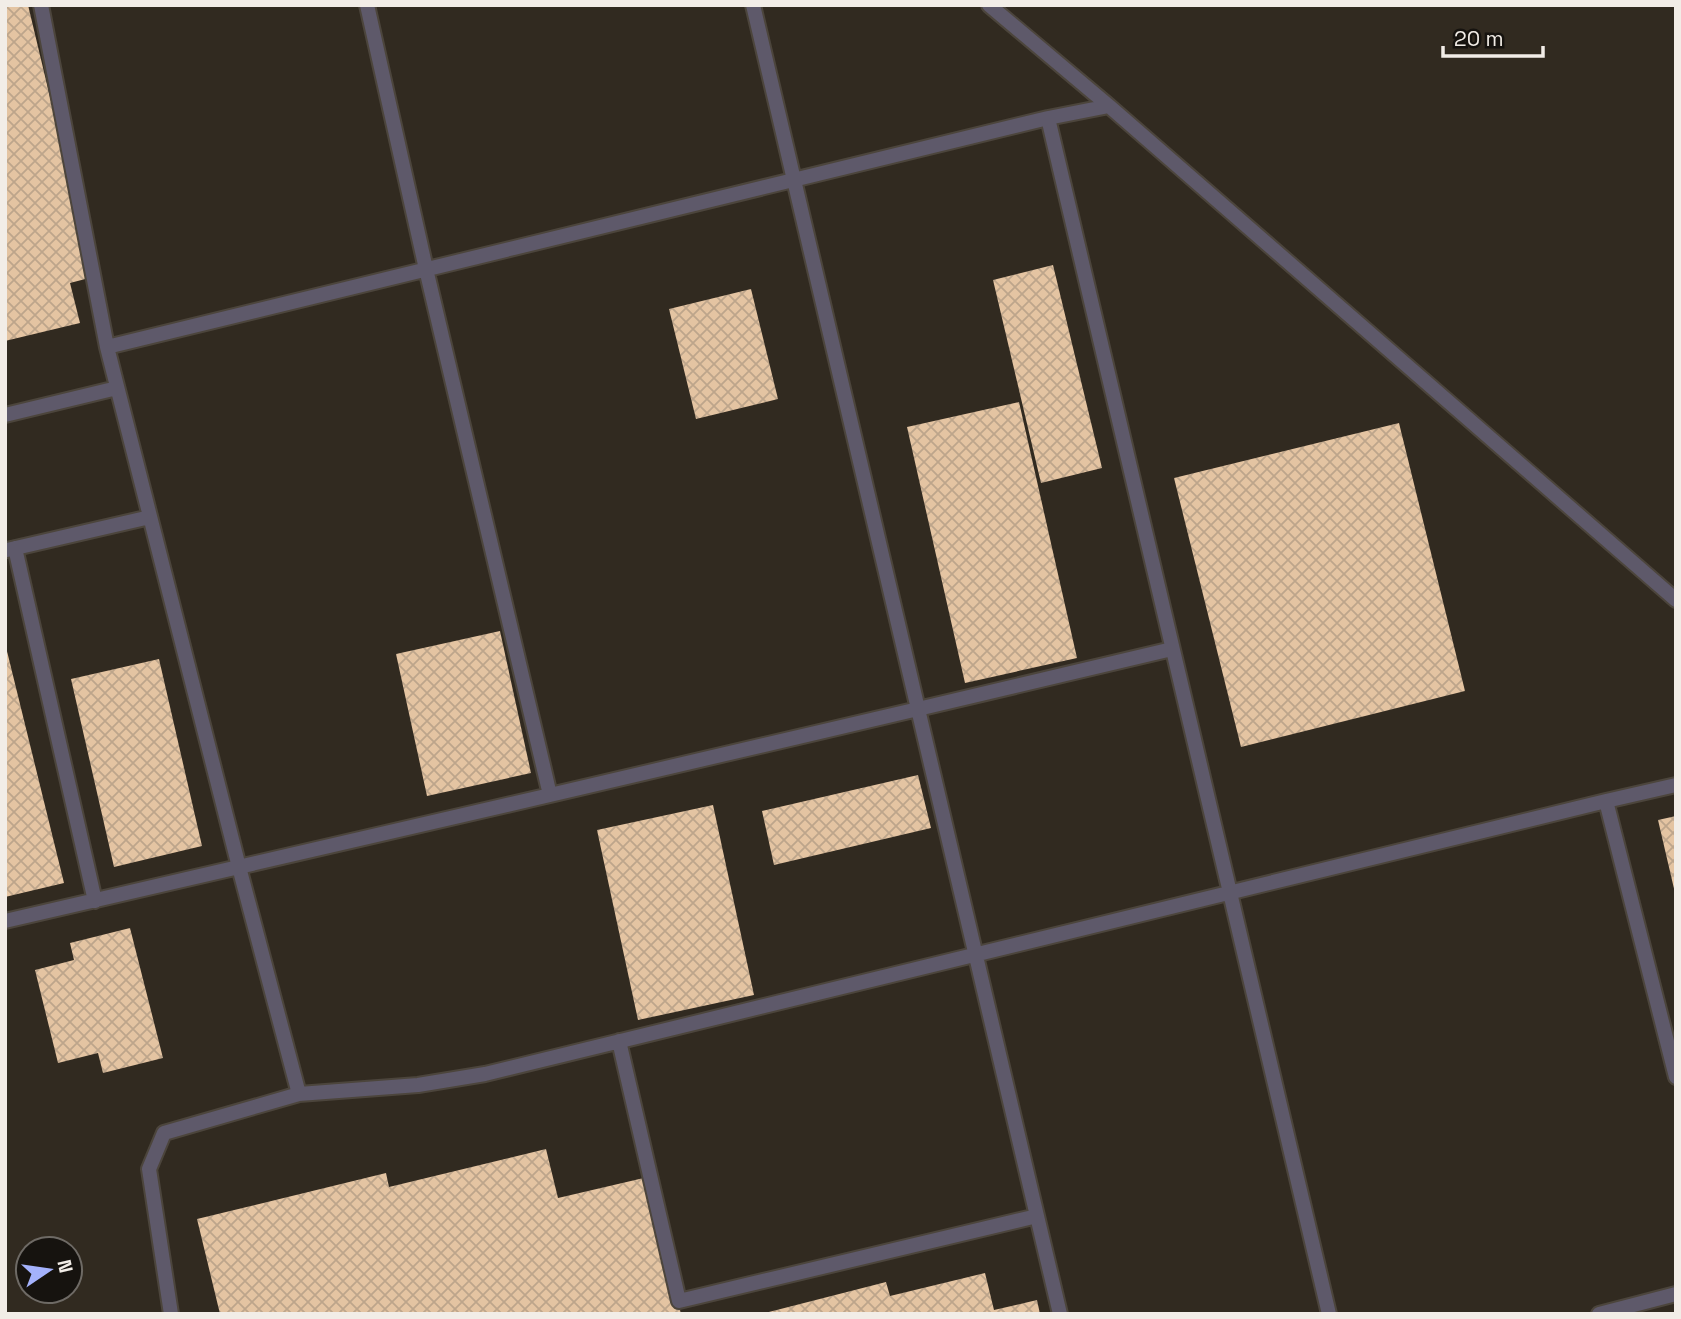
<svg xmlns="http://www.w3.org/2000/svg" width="1681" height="1319" viewBox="0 0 1681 1319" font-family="'Space Grotesk',sans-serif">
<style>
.building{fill:url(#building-cross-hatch)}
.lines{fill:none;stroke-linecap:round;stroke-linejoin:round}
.lane-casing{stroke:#4c453c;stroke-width:18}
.lane{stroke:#5e596a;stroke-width:14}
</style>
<defs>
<pattern id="building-cross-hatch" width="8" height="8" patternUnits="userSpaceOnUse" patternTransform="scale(1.75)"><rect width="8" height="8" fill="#e4c4a2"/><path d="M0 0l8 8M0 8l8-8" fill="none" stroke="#bda58b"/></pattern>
</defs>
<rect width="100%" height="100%" fill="#312a20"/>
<path class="building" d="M5,5H28L93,277L70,283L80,323L5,341Z
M1053,265L1102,468L1041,483L993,280Z
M751,289L778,399L696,419L669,309Z
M1019,402L1077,658L965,683L907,427Z
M1399,423L1465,691L1241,747L1174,478Z
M500,631L531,773L427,796L396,654Z
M5,643L64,883L5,897Z
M159,659L202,846L114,867L71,679Z
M918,775L931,828L774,865L762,811Z
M713,805L754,995L638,1020L597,830Z
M1676,816V893H1675L1658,820Z
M130,928L163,1058L103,1073L98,1053L58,1063L35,970L74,960L70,943Z
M546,1149L558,1198L648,1177L681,1314H220L197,1219L386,1173L389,1187Z
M985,1273L994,1310L1037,1300L1040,1314H761L886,1282L890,1296Z"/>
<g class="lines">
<g class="lane-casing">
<path id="lane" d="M41,5L107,347
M367,5L426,269L550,795L918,709L753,5
M989,5L1109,106
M1048,118L1329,1314
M5,415L117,388
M15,548L95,901
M7,550L150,517
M1676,785L1606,801L1676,1077
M5,921L550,795
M619,1041L679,1301L1037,1216
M299,1094L418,1085L485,1074L1606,801
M171,1314L149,1169L164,1133L299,1094L239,867L107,347L1048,118L1109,106L1676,600
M1060,1314L918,709L1172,649
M1599,1314L1676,1294"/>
</g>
<use href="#lane" class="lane"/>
</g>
<rect width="1681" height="1319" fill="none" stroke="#f2ede7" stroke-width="14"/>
<g transform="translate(49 1270) rotate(77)"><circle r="33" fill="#16130f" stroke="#6e6a65" stroke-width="2"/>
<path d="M0-5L12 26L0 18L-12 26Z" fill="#a4b2fc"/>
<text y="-10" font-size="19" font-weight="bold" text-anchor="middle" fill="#f2ede7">N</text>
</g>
<path d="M1443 46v10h100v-10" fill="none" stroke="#f2ede7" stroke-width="3.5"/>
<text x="1454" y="46" font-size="21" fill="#f2ede7" stroke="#16130f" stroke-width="5" paint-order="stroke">20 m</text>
</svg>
